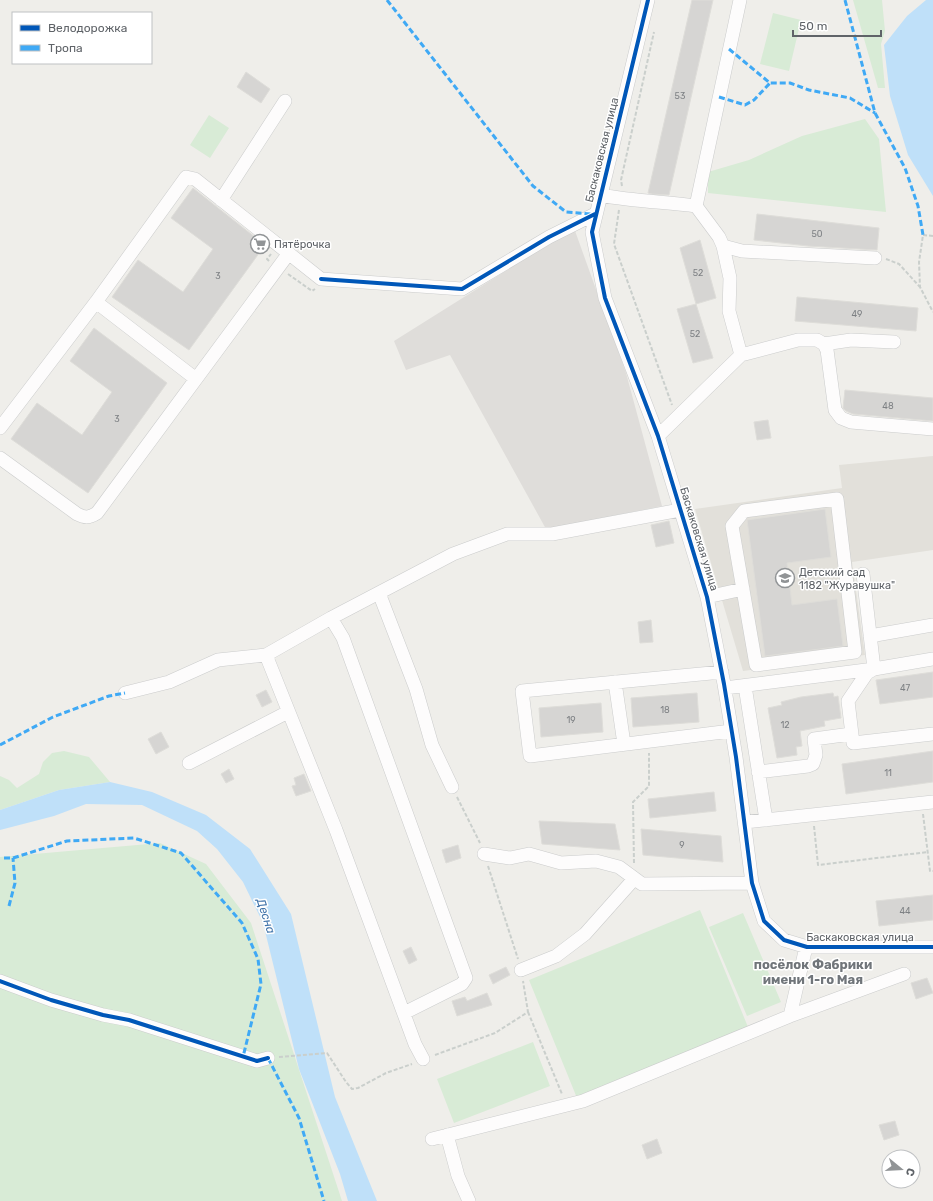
<svg xmlns="http://www.w3.org/2000/svg" width="933" height="1201" viewBox="0 0 933 1201" font-family="Rubik,sans-serif">
<style>
.industrial{fill:#dfddda}
.education{fill:#e2e0da}
.green{fill:#d8ebd6}
.water{fill:#bfe0f9}
.building{fill:#d6d5d3;stroke:#deddd9}
.lines{fill:none;stroke-linecap:round;stroke-linejoin:round}
.minor-casing{stroke:#cbcccc;stroke-width:14}
.path{stroke:#cacfcc;stroke-width:2;stroke-dasharray:4 2;stroke-linecap:butt}
.minor{stroke:#fdfcfc;stroke-width:13}
.quiet{stroke:#3fa9f5;stroke-width:3;stroke-dasharray:6 3;stroke-linecap:butt}
.cycleway-casing{stroke:#fff;stroke-width:6}
.cycleway{stroke:#0057b8;stroke-width:4}
.labels{text-anchor:middle;dominant-baseline:central;stroke-width:3;stroke-linejoin:round;paint-order:stroke}
.number-label{font-size:9px;fill:#7e8184}
.street-label{font-size:11px;fill:#5f6368;stroke:#fff}
.poi-label{font-size:11px;fill:#5f6368;stroke:#fff;text-anchor:start}
.water-label{font-size:12px;font-style:italic;fill:#4174aa;stroke:#fff}
.quarter-label{font-size:13px;font-weight:bold;fill:#70757a;stroke:#fff}
</style>
<rect width="100%" height="100%" fill="#efeeea"/>
<path class="industrial" d="M574,228L626,373L662,506L546,529L450,355L406,370L394,341Z"/>
<path class="education" d="M933,456V550L852,562L865,655L743,671L695,509L842,488L839,465Z"/>
<path class="green" d="M853,0H882L885,31L881,44L885,88H878Z
M773,13L801,20L789,71L760,64Z
M209,115L229,128L210,158L190,145Z
M865,119L879,139L886,212L708,193V172L749,160L802,136Z
M64,751L89,757L110,782L59,790L0,810V776L9,780L17,788L39,774L43,762L52,753Z
M160,843L206,864L251,923L342,1201H0V857Z
M700,910L748,1027L577,1098L529,980Z
M743,913L781,1002L747,1016L709,927Z
M533,1042L550,1086L454,1123L437,1079Z"/>
<path class="water" d="M926,0H933V196L908,155L890,96L884,45L907,16Z
M110,782L152,792L206,815L250,849L291,914L335,1097L377,1201H348L340,1174L299,1069L263,923L243,882L217,849L197,831L142,805L86,804L54,816L0,830V810L59,790Z"/>
<path class="building" d="M692,0H713L669,195L652,194L648,193Z
M246,72L270,89L261,103L237,87Z
M193,188L265,245L189,350L112,297L138,260L183,292L213,249L171,218Z
M757,214L879,228L877,250L808,246L754,240Z
M700,240L716,298L696,304L680,248Z
M797,297L918,308L916,331L795,321Z
M696,304L713,358L693,363L677,309Z
M94,328L167,383L88,493L11,439L37,403L82,435L112,392L70,361Z
M845,390L933,398V421L853,414L846,411L843,408Z
M768,420L771,438L757,440L754,422Z
M825,509L831,557L787,563L792,605L837,599L843,646L765,656L747,520Z
M669,521L674,543L656,547L651,525Z
M651,620L653,642L640,643L638,622Z
M933,672V697L880,704L876,680Z
M266,690L272,702L262,707L256,695Z
M697,693L699,722L633,727L631,698Z
M833,693L834,697L838,696L841,718L824,721L825,726L800,731L802,746L796,747L797,755L777,758L768,708L782,705L781,702L801,697Z
M601,703L603,732L541,737L539,708Z
M161,732L169,747L156,754L148,739Z
M933,751V782L846,794L842,764Z
M229,769L234,779L226,783L221,774Z
M304,774L311,791L296,796L292,786L296,785L294,778Z
M714,792L716,811L650,818L648,799Z
M539,821L615,824L620,850L542,844Z
M641,829L721,836L723,862L643,855Z
M458,845L461,858L446,863L442,850Z
M933,895V920L879,926L876,901Z
M411,947L417,960L409,964L403,951Z
M506,967L510,975L493,984L489,975Z
M927,978L933,993L916,999L911,983Z
M487,993L492,1005L457,1016L452,1001L465,997L467,1001Z
M895,1121L899,1135L884,1140L879,1125Z
M657,1139L662,1153L647,1159L642,1145Z"/>
<g class="lines">
<g class="minor-casing">
<path id="minor" d="M648,0L592,232L605,298L658,436L707,597L724,684L736,757L752,883L764,921L784,940L807,947H933
M600,195C632,201 664,202 696,206L719,237L723,246L742,251L875,258
M221,200L285,101
M696,206L740,0
M723,246L730,278L729,311L741,355
M96,302L196,379
M824,344L851,340L894,342
M0,428L96,302L186,177L195,179L321,279L462,289L549,237L595,214
M658,436L741,355L798,340H817L824,344L827,350L835,410L841,418L851,422L933,429
M0,458L77,514C85,518 89,518 97,513L289,253
M837,499L855,652L756,665L732,526L744,511Z
M379,593L416,689L432,745L452,787
M707,597L743,589
M331,618L343,638L466,978L462,984L404,1013
M870,636L933,625
M266,655L336,830L415,1044L423,1059
M933,659L874,669L867,673L848,701L853,743L933,734
M722,672L522,691L530,756L731,731
M615,682L624,744
M745,686L766,820
M725,688L874,669L863,574
M125,693L169,682L218,660L266,655L331,618L453,554L507,534H552L680,510
M189,763L288,712
M758,772L808,766L813,764L816,755L814,739L851,734
M745,822L933,802
M484,854L510,858L529,854L561,863L596,861L619,867L642,884L752,883
M521,970L556,956L585,934L634,879
M0,981L51,1000L103,1015L129,1020L257,1061L268,1058
M790,1016L904,974
M447,1135L458,1176L469,1201
M432,1139L583,1101L790,1016L806,947"/>
</g>
<path class="path" d="M622,186L621,180L654,32
M619,210L614,244L672,405
M933,236L923,235L919,262L920,287L933,312
M886,259L899,264L920,287
M269,261L267,259L271,254
M288,274L312,291L315,289
M457,797L480,843
M923,814L930,871H933
M814,826L818,865L928,852
M634,863L633,802L649,786V753
M488,866L518,959
M528,1012L562,1094
M435,1055L495,1033L528,1012L523,981
M279,1057L327,1053L346,1082L352,1089L358,1088L386,1073L412,1064"/>
<use href="#minor" class="minor"/>
<path class="quiet" d="M387,0L533,186L566,212L592,214
M845,0L875,113L905,168L918,206L923,235
M729,49L770,83H790L809,90L850,98L875,113
M719,97L745,105L754,100L770,83
M0,745L53,717L109,696L125,693
M4,858H13L67,841L134,838L181,853L242,923L258,959L261,984L243,1057
M9,906L15,883L13,858
M268,1058L299,1118L324,1201"/>
<g class="cycleway-casing">
<path id="cycleway" d="M648,0L592,232L605,298L658,436L707,597L724,684L736,757L752,883L764,921L784,940L807,947H933
M321,279L462,289L549,237L595,214
M0,981L51,1000L103,1015L129,1020L257,1061L268,1058"/>
</g>
<use href="#cycleway" class="cycleway"/>
</g>
<defs>
<g id="supermarket-ring" transform="scale(1)"><circle r="9.5" fill="#fff" stroke="#919496" stroke-width="1.5"/><path d="M-6-5.5h2.5l.6 2H6L4.5 2H-2.5L-4.4-4H-6ZM-1.5 3.2a1.3 1.3 0 1 0 .1 0ZM3 3.2a1.3 1.3 0 1 0 .1 0Z" fill="#919496"/></g>
<g id="school-ring" transform="scale(1)"><circle r="9.5" fill="#fff" stroke="#919496" stroke-width="1.5"/><path d="M0-5L7-2L0 1L-7-2ZM-4 1L0 2.5L4 1V4Q0 6-4 4Z" fill="#919496"/></g>
</defs>
<g fill-rule="evenodd">
<use href="#supermarket-ring" x="260" y="244"/>
<use href="#school-ring" x="785" y="578"/>
</g>
<g class="labels">
<g class="number-label">
<text x="680" y="96">53</text>
<text x="817" y="234">50</text>
<text x="698" y="273">52</text>
<text x="218" y="276">3</text>
<text x="857" y="314">49</text>
<text x="695" y="334">52</text>
<text x="888" y="406">48</text>
<text x="117" y="419">3</text>
<text x="905" y="688">47</text>
<text x="665" y="710">18</text>
<text x="571" y="720">19</text>
<text x="785" y="725">12</text>
<text x="888" y="773">11</text>
<text x="682" y="845">9</text>
<text x="905" y="911">44</text>
</g>
<g class="street-label">
<text transform="translate(602 150) rotate(-76)">Баскаковская улица</text>
<text transform="translate(699 539) rotate(73)">Баскаковская улица</text>
<text x="860" y="937">Баскаковская улица</text>
</g>
<g class="poi-label">
<text x="274" y="244">Пятёрочка</text>
<text x="799" y="572">Детский сад<tspan x="799" dy="13">1182 "Журавушка"</tspan></text>
</g>
<g class="water-label">
<text transform="translate(266 916) rotate(72)">Десна</text>
</g>
<g class="quarter-label">
<text x="813" y="964">посёлок Фабрики<tspan x="813" dy="15">имени 1-го Мая</tspan></text>
</g>
</g>
<rect x="12" y="12" width="140" height="52" fill="#ffffff" stroke="#bfc1c3"/>
<rect x="20" y="25" width="20" height="6" fill="#0057b8" stroke="#bfc1c3"/>
<text x="48" y="32" font-size="12" fill="#5f6368">Велодорожка</text>
<rect x="20" y="45" width="20" height="6" fill="#3fa9f5" stroke="#bfc1c3"/>
<text x="48" y="52" font-size="12" fill="#5f6368">Тропа</text>
<g transform="translate(901 1169) rotate(108)"><circle r="19" fill="#ffffff" stroke="#bfc1c3"/>
<path d="M0-3L7 15L0 10L-7 15Z" fill="#919496"/>
<text y="-6" font-size="11" font-weight="bold" text-anchor="middle" fill="#5f6368">С</text>
</g>
<path d="M793 30v6h88v-6" fill="none" stroke="#5f6368" stroke-width="2"/>
<text x="799" y="30" font-size="12" fill="#5f6368" stroke="#ffffff" stroke-width="3" paint-order="stroke">50 m</text>
</svg>
